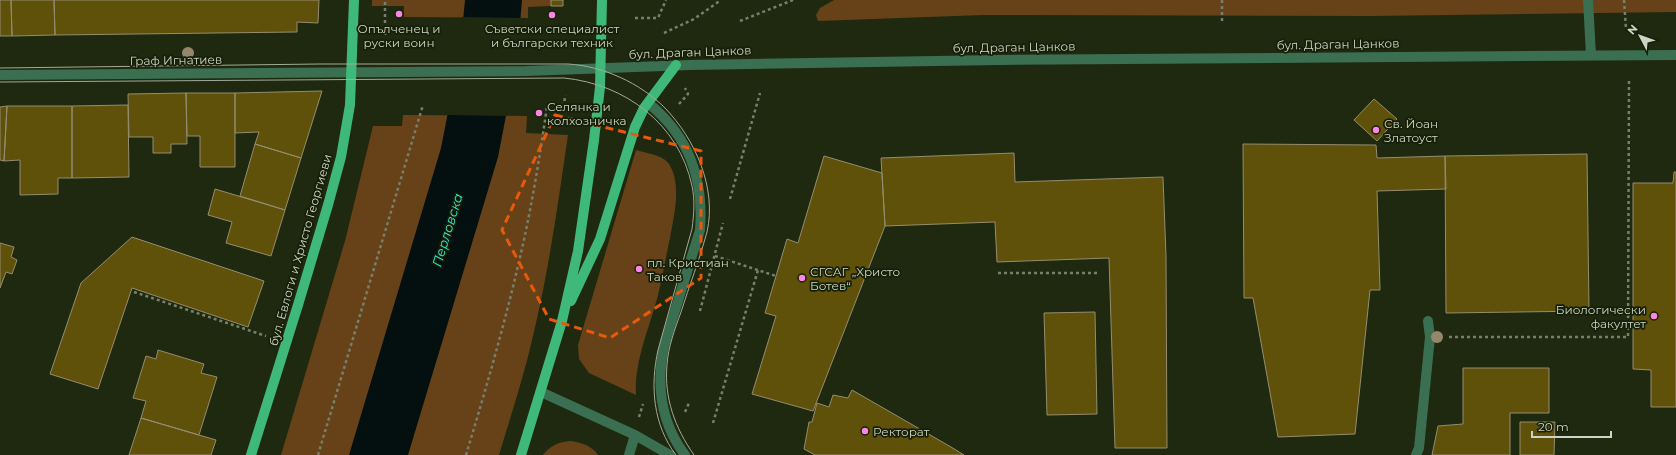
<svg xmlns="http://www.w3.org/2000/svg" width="1676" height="455" viewBox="0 0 1676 455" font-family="Montserrat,sans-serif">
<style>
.green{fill:#674218}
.water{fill:#03100f}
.pier{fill:#1f2910}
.building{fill:#60510a;stroke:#948d6f}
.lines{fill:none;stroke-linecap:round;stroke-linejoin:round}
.path{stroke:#77806c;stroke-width:2.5;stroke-dasharray:3 3;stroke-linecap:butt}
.minor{stroke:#3a6f51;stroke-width:10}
.major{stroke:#3fb97a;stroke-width:10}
.tram{stroke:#a3ab99;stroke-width:1}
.tree{fill:#94876b}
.marked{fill:none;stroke:#e8590c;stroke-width:3;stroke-dasharray:8 5;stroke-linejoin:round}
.poi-dot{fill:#fa87e6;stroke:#161f07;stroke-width:1.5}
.labels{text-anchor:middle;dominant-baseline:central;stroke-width:3.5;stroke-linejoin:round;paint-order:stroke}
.poi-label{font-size:12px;fill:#cdd4c5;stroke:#161f07;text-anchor:start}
.street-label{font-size:12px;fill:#cdd4c5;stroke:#161f07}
.water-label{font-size:13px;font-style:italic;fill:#39e9dc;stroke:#161f07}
</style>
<rect width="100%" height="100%" fill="#1f2910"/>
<path class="green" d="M372,0H551V6L528,7V18L404,17V6H372Z
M834,0H1676V12L1371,16L983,15L818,21L816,15L820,8Z
M403,115L527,116L526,133L568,135C558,203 549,270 533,336C524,376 511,415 499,455H281L345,241L373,126H402Z
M636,150C646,153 663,155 669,164C682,184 674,216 670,238C666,256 663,274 659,291C651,325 634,359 636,395L589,373L579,359L578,345Z
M571,441C582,443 591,445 598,455H543C551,445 558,442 571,441Z"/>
<path class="water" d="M465,0H522L517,59L498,157L408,455H349L441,148L460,51Z"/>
<path class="pier" d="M461,17L523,18L519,60L508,116L446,115L458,51Z"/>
<path class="building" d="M0,0H11L12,36H0Z
M11,0H54L55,35L12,36Z
M54,0H319L318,23L297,22V32L55,35Z
M551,0H563V6H551Z
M322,91L301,158L255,144L259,132L235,133V93Z
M186,93L187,144H171V153H153V137H129L128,94Z
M186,93H235V167H200V136H187Z
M1374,99L1397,119L1377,141L1354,120Z
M128,105L129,177L72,178V106Z
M7,106L4,161L0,160V107Z
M7,106H72V178H58V194L20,195V160L4,161Z
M255,144L301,158L285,210L240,196Z
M1243,144L1376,145L1377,158L1445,156L1446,189L1377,191L1380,290H1370L1355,434L1278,437L1253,298H1244Z
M1014,153L1015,182L1163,177L1166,256L1167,448H1115L1109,258L997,262L995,222L885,226L881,158Z
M1587,154L1589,311L1446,313L1445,156Z
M824,156L882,173L885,226L813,411L752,394L776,316L765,313L787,239L798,243Z
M1674,172H1676V407H1651V370L1633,369V183H1673Z
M215,189L285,210L271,256L226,243L232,222L208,215Z
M132,237L264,281L248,327L132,288L98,389L50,374L81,283Z
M0,243L14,247L11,257L17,260L12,274L6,272L0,288Z
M1095,312L1097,414L1047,415L1044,313Z
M158,350L204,364L201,373L217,377L199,435L141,418L146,401L133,398L146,356L156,359Z
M1463,368H1549V413H1510V455H1432L1438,426L1463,424Z
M852,390L951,447L964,455H815L804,449L809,422H812L817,403L829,407L833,395L848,398Z
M141,418L216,440L211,455H129Z
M1520,422H1555L1554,455H1520Z"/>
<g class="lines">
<path class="path" d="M1222,0V24
M1624,0L1626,29
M635,18H658L666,0
M740,21L793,0
M664,33L694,19L721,0
M385,35V0
M679,104L688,94L685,88
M564,107L565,95
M730,199L760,93
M715,256L776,276
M998,273H1099
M134,292L266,336
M700,311L723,223
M1449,337H1628L1629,80
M685,412L689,403
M639,417L643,404
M713,423L758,270
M318,455L423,105
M466,455C488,382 509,309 525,235C534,192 541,149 547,106"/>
<path class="minor" d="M1588,0L1591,55
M0,75L527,71L690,65L999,60L1676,55
M648,103C689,136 704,178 700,230L664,346C656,385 661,423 685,455
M541,392L635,435L670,455
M629,455L635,435
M1416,455L1419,448L1430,337L1428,321"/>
<path class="major" d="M571,301L600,239L635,127L644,108L676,65
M251,455L298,305L328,205L341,157L350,105L354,0
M521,455L562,321L578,251L594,140L600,87L602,0"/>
<path class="tram" d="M0,68L320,64H568C603,66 640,83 665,108C695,139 717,188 707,232C700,259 689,286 681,312C675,329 668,347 667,365C664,398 675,428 694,455
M0,82L564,78C625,84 679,124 692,186C695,200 694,214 692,229L658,350C650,386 653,425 676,455"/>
</g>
<g class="tree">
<circle cx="188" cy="53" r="6"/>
<circle cx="1437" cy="337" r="6"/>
</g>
<path class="marked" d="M555,115L701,151V278L610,338L549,319L502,230Z"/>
<g class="poi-dot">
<circle cx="399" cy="14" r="4"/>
<circle cx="552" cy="15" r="4"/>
<circle cx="539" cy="113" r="4"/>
<circle cx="1376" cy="130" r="4"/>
<circle cx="639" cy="269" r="4"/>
<circle cx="802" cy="278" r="4"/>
<circle cx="1654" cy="316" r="4"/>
<circle cx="865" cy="431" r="4"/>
</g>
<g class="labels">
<g class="poi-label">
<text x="399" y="28" text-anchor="middle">Опълченец и<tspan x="399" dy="14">руски воин</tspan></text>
<text x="552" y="28" text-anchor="middle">Съветски специалист<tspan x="552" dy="14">и български техник</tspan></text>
<text x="547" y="106">Селянка и<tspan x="547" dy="14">колхозничка</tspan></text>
<text x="1384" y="123">Св. Йоан<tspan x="1384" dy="14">Златоуст</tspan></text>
<text x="647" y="262">пл. Кристиан<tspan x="647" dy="14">Таков</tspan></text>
<text x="810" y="271">СГСАГ „Христо<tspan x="810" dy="14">Ботев“</tspan></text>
<text x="1646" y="309" text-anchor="end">Биологически<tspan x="1646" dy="14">факултет</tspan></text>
<text x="873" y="431">Ректорат</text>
</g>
<g class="street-label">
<text transform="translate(1338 44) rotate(-1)">бул. Драган Цанков</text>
<text transform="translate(1014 47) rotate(-1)">бул. Драган Цанков</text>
<text transform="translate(690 52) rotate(-2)">бул. Драган Цанков</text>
<text transform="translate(176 60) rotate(-1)">Граф Игнатиев</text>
<text transform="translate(300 250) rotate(-74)">бул. Евлоги и Христо Георгиеви</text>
</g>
<g class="water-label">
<text transform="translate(447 230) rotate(-73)">Перловска</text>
</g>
</g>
<g transform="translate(1640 36) rotate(311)" stroke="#161f07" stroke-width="3" paint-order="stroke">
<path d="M0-3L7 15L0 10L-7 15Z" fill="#cdd4c5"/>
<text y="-6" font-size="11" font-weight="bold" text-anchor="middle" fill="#cdd4c5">N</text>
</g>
<path d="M1532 431v6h79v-6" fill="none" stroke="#cdd4c5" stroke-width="2"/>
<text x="1538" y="431" font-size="12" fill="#cdd4c5" stroke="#161f07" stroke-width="3" paint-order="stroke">20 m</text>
</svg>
